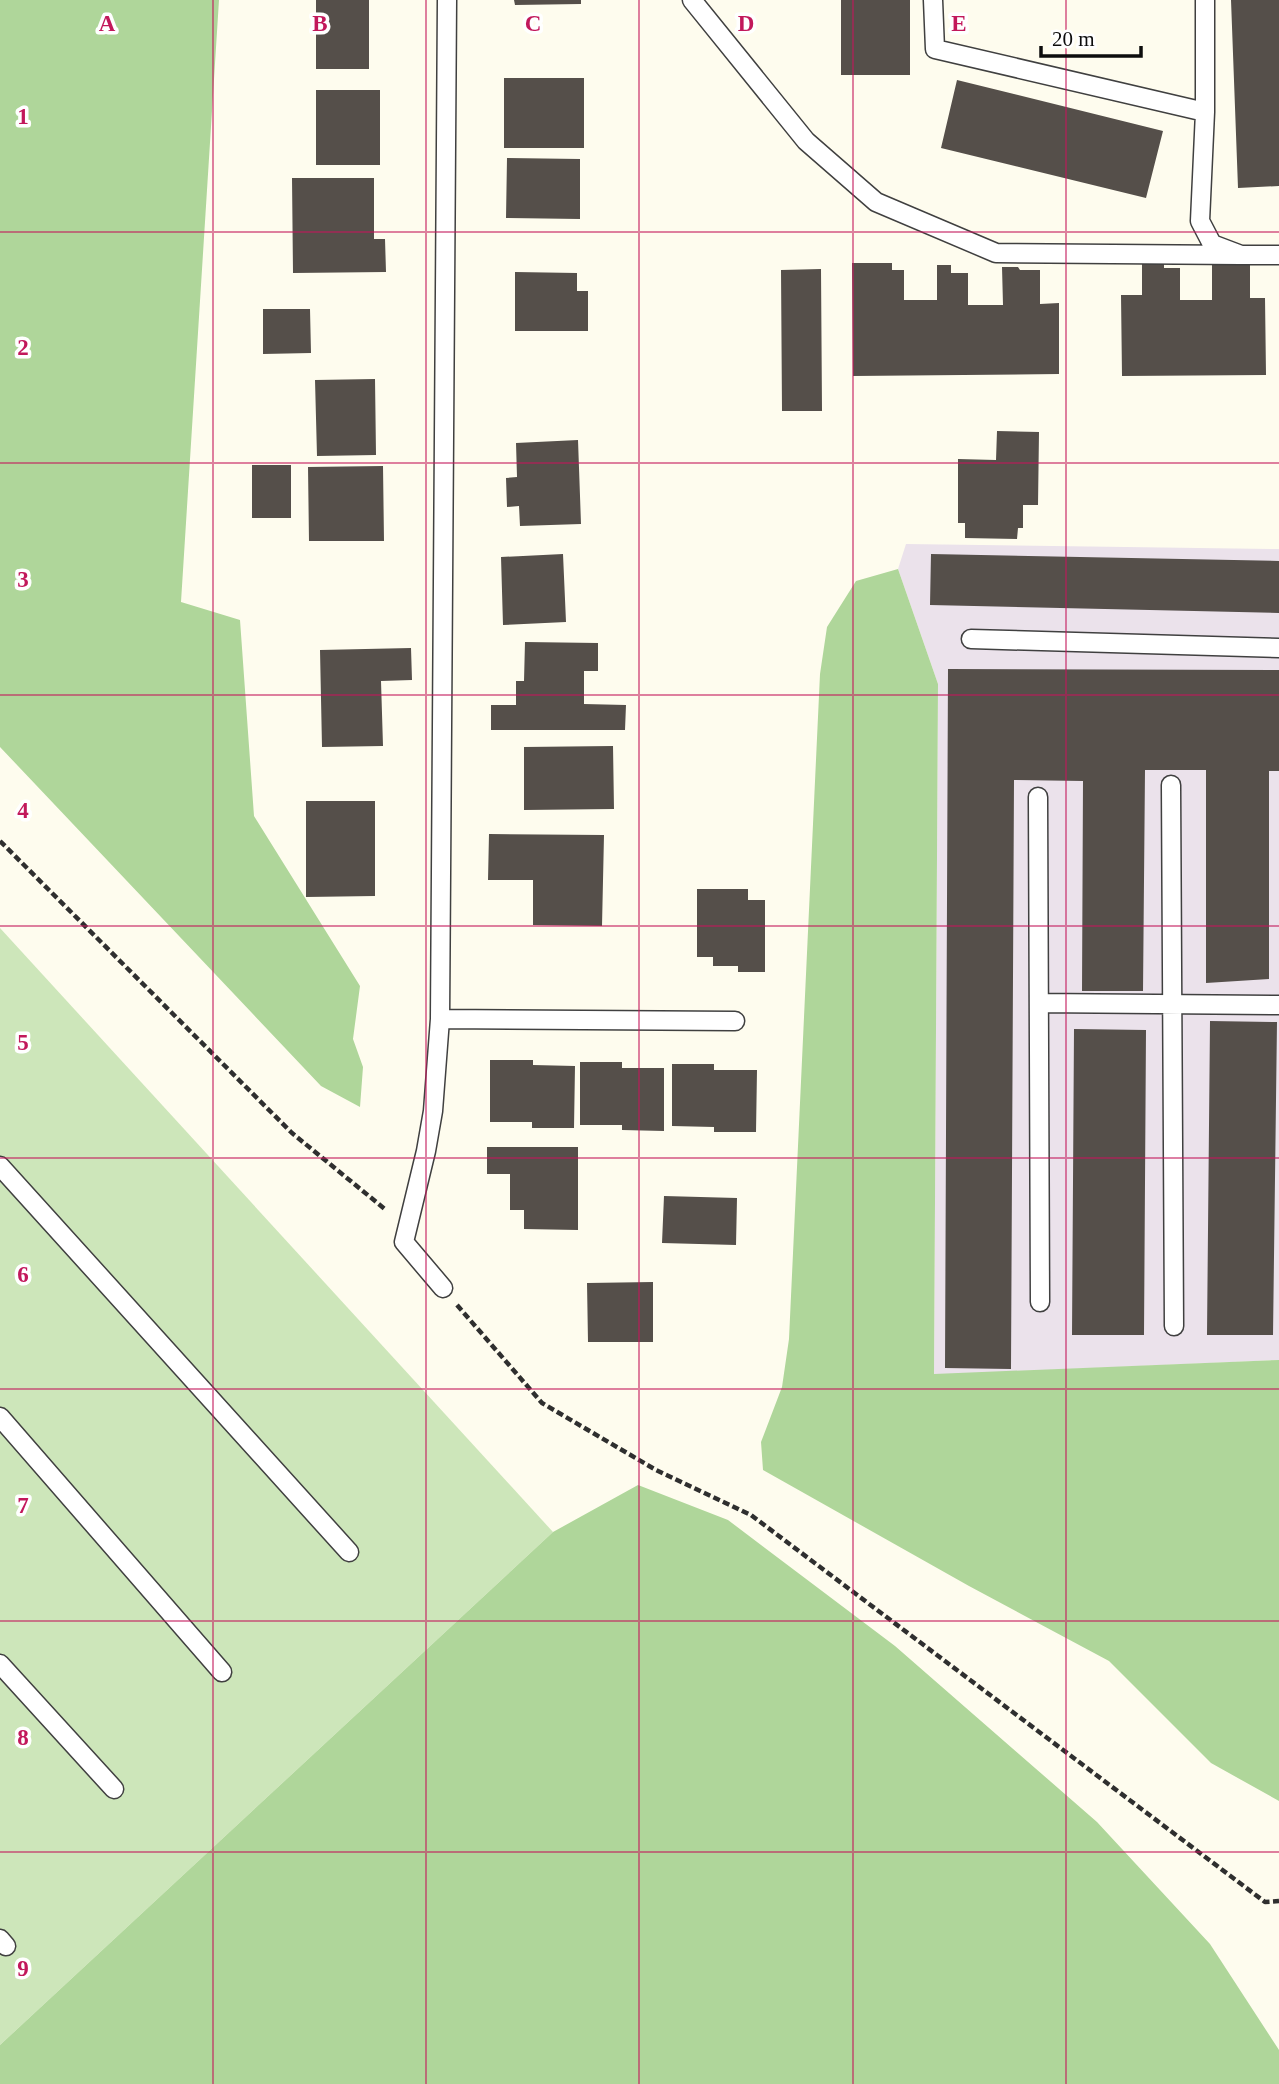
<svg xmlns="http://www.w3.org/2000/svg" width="1279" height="2084" viewBox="0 0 1279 2084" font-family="Georgia,serif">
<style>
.industrial{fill:#ebe2eb}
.green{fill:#cde6ba}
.forest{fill:#afd69a}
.building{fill:#554f4a}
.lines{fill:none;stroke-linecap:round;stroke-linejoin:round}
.service-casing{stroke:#404040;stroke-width:21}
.path{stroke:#2f2f2f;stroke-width:4.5;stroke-dasharray:7 3.5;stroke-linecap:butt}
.service{stroke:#fff;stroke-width:18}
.grid{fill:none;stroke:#c2185b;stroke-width:2;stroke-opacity:0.55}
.grid-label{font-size:23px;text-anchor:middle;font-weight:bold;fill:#c2185b;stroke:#fff;stroke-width:7;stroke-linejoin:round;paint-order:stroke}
</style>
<rect width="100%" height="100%" fill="#fefcee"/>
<path class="industrial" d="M906,544L1279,549V1360L934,1375L938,684L898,569Z"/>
<path class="green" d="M0,928L553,1532L0,2045Z"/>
<path class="forest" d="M0,0H219L181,602L240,620L254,816L360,986L353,1039L363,1067L360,1107L321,1086L0,747Z
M898,569L938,684L934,1374L1279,1360V1801L1211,1763L1109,1661L969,1586L763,1470L761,1442L782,1387L789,1339L820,674L827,627L856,581Z
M638,1485L728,1520L895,1646L1097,1822L1210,1944L1279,2050V2084H0V2045L553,1532Z"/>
<path class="building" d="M316,0H369V69H316Z
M514,0H581V4L515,5Z
M841,0H910V75H841Z
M1231,0H1279V186L1238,188Z
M504,78H584V148H504Z
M957,80L1163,131L1146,198L941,148Z
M316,90H380V165H316Z
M507,158L580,159V219L506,218Z
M292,178H374V239H385L386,272L293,273Z
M1142,260H1164V268H1180V300H1212V260H1233V265H1250V298H1265L1266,375L1122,376L1121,295H1142Z
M852,263H892V270H904V300H937V265H951V273H968V305H1003L1002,267H1018L1020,270H1040V304L1059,303V374L853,376Z
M821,269L822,411H782L781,270Z
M515,272L577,273V291H588V331H515Z
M263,309H310L311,353L263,354Z
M375,379L376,455L317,456L315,380Z
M997,431L1039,432L1038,505H1023V528H1018L1017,539L965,538V523H958V459L996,460Z
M578,440L581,524L520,526L519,506L507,507L506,478L517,477L516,443Z
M252,465H291V518H252Z
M383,466L384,541H309L308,467Z
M563,554L566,622L503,625L501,557Z
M931,554L1279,561V613L930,605Z
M525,642L598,643V671H584V704L626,705L625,730H491V705H516V681H524Z
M411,648L412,680L381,681L383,746L322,747L320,650Z
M948,669L1279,670V771H1269V979L1206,983V770H1145L1143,991H1082L1083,781L1014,780L1011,1369L945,1368Z
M613,746L614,809L524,810V747Z
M306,801H375V896L306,897Z
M489,834L604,835L602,926L533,925V880H488Z
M697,889H748V900H765V972H738V966H713V957H697Z
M1210,1021L1277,1022L1273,1335H1207Z
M1074,1029L1146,1030L1144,1335H1072Z
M490,1060H533V1065L575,1066L574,1128H532V1122H490Z
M580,1062H622V1068H664V1131L622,1130V1125H580Z
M672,1064H714V1070H757L756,1132H714V1127L672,1126Z
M487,1147H578V1230L524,1229V1210H510V1174H487Z
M664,1196L737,1198L736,1245L662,1243Z
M653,1282V1342H588L587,1283Z"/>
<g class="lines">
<g class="service-casing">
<path id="service" d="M692,0L806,141L876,202L996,253L1241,255
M933,0L935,49L1205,112
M1205,0V112L1200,221L1212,244L1241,255H1279
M971,639L1279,648
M1171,785L1174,1326
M1038,797L1040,1302
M1039,1003L1279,1005
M440,1019L735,1021
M0,1166L349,1552
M443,1288L404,1242L426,1151L433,1111L440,1019L447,0
M0,1417L222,1672
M0,1664L114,1789
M0,1939L6,1946"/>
</g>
<path class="path" d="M0,841L292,1133L386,1210
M457,1305L542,1403L656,1470L751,1515L1265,1902L1279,1901"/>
<use href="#service" class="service"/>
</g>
<path class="grid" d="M213,0V2084M426,0V2084M639,0V2084M853,0V2084M1066,0V2084M0,232H1279M0,463H1279M0,695H1279M0,926H1279M0,1158H1279M0,1389H1279M0,1621H1279M0,1852H1279"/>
<g class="grid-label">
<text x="107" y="31">A</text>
<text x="320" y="31">B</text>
<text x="533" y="31">C</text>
<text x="746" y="31">D</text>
<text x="959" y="31">E</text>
<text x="23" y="124">1</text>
<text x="23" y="355">2</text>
<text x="23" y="587">3</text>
<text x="23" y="818">4</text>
<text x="23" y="1050">5</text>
<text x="23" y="1282">6</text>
<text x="23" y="1513">7</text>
<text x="23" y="1745">8</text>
<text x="23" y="1976">9</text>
</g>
<path d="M1041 46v10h100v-10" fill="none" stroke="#0d0d0d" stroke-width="3.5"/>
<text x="1052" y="46" font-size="21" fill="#0d0d0d" stroke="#ffffff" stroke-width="5" paint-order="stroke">20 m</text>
</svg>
